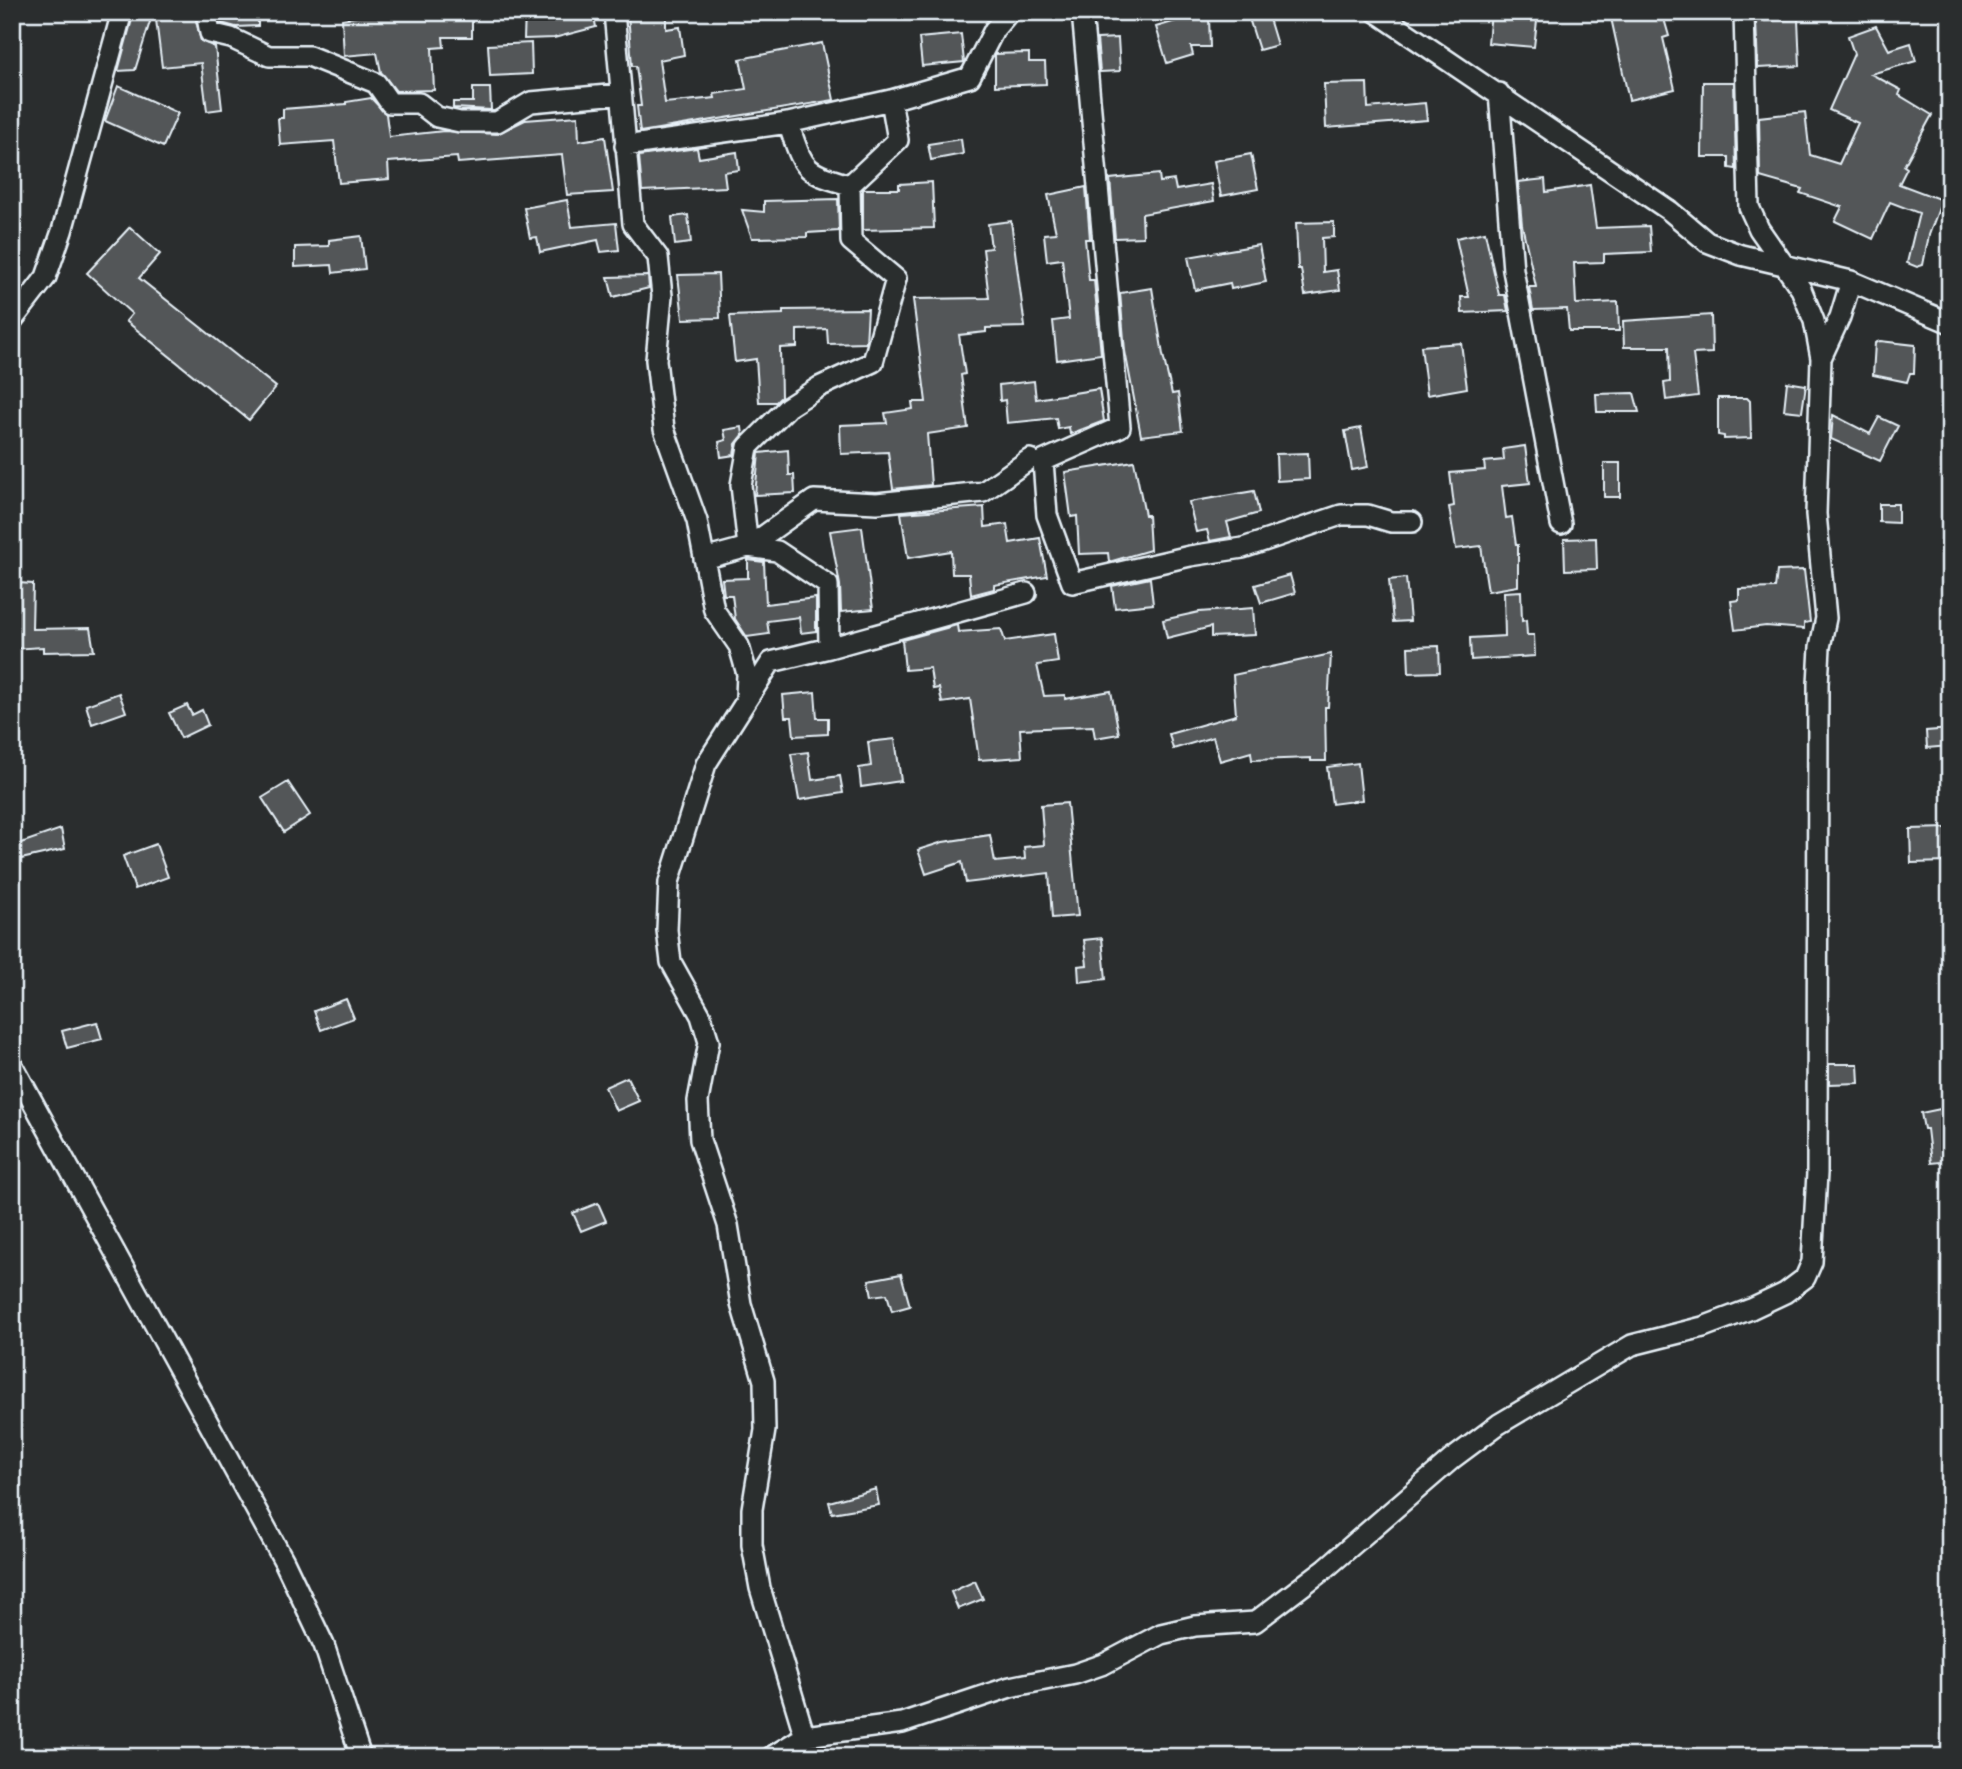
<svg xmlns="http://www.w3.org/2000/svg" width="1962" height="1769" viewBox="0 0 1962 1769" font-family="Itim,sans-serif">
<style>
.building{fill:#535759;stroke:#e8f1f8;stroke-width:2}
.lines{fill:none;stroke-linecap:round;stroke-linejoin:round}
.minor-casing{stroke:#e8f1f8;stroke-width:24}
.minor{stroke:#2a2d2e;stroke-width:19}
</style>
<rect width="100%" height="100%" fill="#2a2d2e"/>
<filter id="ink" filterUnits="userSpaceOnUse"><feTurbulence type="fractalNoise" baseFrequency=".0143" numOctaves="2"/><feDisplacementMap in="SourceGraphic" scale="14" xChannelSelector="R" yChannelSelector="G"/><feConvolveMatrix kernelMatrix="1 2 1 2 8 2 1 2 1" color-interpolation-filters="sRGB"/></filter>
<g filter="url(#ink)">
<path class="building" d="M134,12H153L135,70L118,71Z
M155,12H194L201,41L215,47L222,109L207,111L201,63L162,67Z
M219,12H258V26L236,27L221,23Z
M383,12L472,16V37H443L444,47L432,48L434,90L396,91L381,72L377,53L344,56L342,19Z
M525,12H593L596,27L554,38L524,39Z
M666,12V29L680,27L684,55L659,60L665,103L715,98L714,94L746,89L740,59L822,43L834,100L640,132L637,106H641L636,66H632L628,13Z
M1247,12H1267L1277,45L1259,50Z
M1491,12H1538L1534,47L1488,43Z
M1613,12H1662L1669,36L1663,38L1675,89L1629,100L1611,18L1615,17Z
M1209,17L1210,47H1191L1193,55L1167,63L1156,27L1186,18Z
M1798,19L1800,66L1758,68L1756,21Z
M1876,26L1889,50L1911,43L1916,61L1871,74L1901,90L1899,95L1932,115L1904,166L1907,168L1899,184L1942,200L1929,235L1923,265L1917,267L1907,263L1919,213L1890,202L1873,239L1835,221L1842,207L1800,193L1802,189L1760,177L1759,117L1805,112L1810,155L1839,164L1858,123L1829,110L1854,54L1848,36Z
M961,34L964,62L922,66L919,38Z
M1118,38L1120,71L1100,72L1097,39Z
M531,43L532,74L490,76L488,45Z
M1029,53V62H1045L1046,84L995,86V54Z
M1703,82H1734L1736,169L1729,168V157H1702Z
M1367,83L1368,108L1425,103L1427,120L1326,128L1324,84Z
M118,86L178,113L163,147L105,121Z
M473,88H490L491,110L453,108V102H473Z
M371,98L386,114L389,137L444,131L497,134L525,120L578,116L579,141L605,137L613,192L567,195L562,155L458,163L457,157L388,162L389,179L339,183L334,141L280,145L278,118H283V109L346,104V102Z
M961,139L963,154L931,160L928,144Z
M697,148L699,158L737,152L739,170L724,172L726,187L642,191L639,156Z
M1251,154L1258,189L1221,196L1214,161Z
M1159,174L1160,182L1174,180L1176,190L1211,184L1214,201L1142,214L1143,237L1115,238L1110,179Z
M1545,179L1546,192L1590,185L1596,228L1649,226L1651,252L1604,254V262L1574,263L1576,304L1618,302L1619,331H1569L1567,309L1533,310L1529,287H1536L1522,225L1518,182Z
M932,182L934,228L863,230V189H899V184Z
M1086,187L1090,239H1085L1089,280H1094L1101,354L1057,360L1053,321L1069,319L1062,259L1047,261L1044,234L1056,233L1048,195Z
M838,199L839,231L807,233V237L752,238L742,210L764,212V201Z
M567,200L572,227L616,223L619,250L601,252L598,240L540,252L537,237L530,238L524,208Z
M688,215L691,243L675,245L672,217Z
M1011,221L1025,327L986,328V332L959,335L965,374L961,375L968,428L927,434L931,485L893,489L888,452L841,454L840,425L887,423L885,413L913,409L912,402H926L913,299L989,298L983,249L991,248L988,224Z
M1334,222V237L1322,238L1323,272L1337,270L1340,290L1305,295L1301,269H1298L1296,223Z
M130,227L160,254L139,278L276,387L249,420L126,321L132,314L87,273Z
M1485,232L1499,295H1505L1508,311L1462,313L1461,297H1469L1456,238Z
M361,236L365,269L333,273L332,265L295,267V247L329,246V240Z
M1259,245L1266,282L1231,289L1230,283L1195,290L1188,257Z
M718,274L720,318L683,319L678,275Z
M648,276L649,288L613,297L608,277Z
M1152,288L1163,355L1172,394L1178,393L1183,431L1141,436L1125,351L1120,293Z
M868,309L866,343L828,344L827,329L797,330V347L780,348L781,397L776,402H759L756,359L735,362L730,316L783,314V310Z
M1711,315L1712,353L1693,354L1698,396L1666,400L1664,383L1670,382L1669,347H1624L1623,321Z
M1880,341L1915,345L1914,373H1910L1907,382L1873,375L1875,343Z
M1461,343L1467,388L1427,395L1421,346Z
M1034,381L1036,399L1099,389L1104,421L1070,434L1069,427L1058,429L1056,418L1007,423L1005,400L1000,401L999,385Z
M1787,382L1806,385L1802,412L1784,410Z
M1634,393L1639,412H1597L1596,394Z
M1718,398H1747L1750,401L1751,438L1724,439V436L1718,435Z
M1833,415L1870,434L1879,417L1898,426L1880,461L1831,439Z
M742,427L743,435L736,444L734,455L721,457L719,442L726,440L724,430Z
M1361,428L1368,467L1352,470L1345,431Z
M1525,446L1530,483L1502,486L1506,518L1512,517L1516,545H1518V586L1488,591L1481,546L1456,549L1449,507L1454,506L1450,473L1485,470L1484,462L1504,460L1503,449Z
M788,450L789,475H794L795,493L755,495L759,453Z
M1308,453L1309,479L1277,481L1276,454Z
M1134,461L1145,515H1148L1150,550L1109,562L1108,553L1079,554L1077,516L1071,517L1065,472Z
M1604,463H1620V497H1604Z
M1254,491L1259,513L1227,522L1231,537L1210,541L1207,530L1196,532L1189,502Z
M1879,504H1898V523L1879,522Z
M984,507L985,527L1007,524L1010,543L1040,538L1047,576L994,585V589L971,595L969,574H952L951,551L908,558L901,513Z
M862,527L873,609L841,612L840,585L830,531Z
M1596,538L1597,569L1565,570L1564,539Z
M748,560L764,562L766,604L816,598V631L801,633L799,617L767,621L769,634L747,637L735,619L732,595H724L722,579L748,578Z
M1804,570L1810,622L1804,623V629L1766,626L1735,630L1731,601L1739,600V589L1775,588L1777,571Z
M1290,575L1295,593L1261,603L1255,585Z
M1150,578L1153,604L1115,608L1112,586Z
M1406,578L1410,621L1393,622L1389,580Z
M18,583L33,584L32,629L90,628L94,651L43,652V647L12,649V609H17Z
M1521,591L1522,621L1526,620L1527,635H1534L1535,656L1471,660L1470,638L1505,636L1504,592Z
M1253,608L1255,635L1211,637V627L1167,638L1163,620L1199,612Z
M957,625L958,632L1001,629L1005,641L1054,634L1058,662L1037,665L1044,696L1065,695V699L1111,691L1119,734L1095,738L1093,726L1020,729L1022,757L979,760L970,699L942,703L939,688L933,689L930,668L905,670L902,640Z
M1439,646L1440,672L1409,673L1408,647Z
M1331,654L1328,707H1325L1326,761H1311V758L1252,760L1251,752L1220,761L1213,737L1173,749L1169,734L1236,715L1233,675Z
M815,692L817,718H828V734L794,736L792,717H785L783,695Z
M119,693L126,712L92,724L86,705Z
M187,705L192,715L202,710L208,725L181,738L169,713Z
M1950,729V746L1927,748L1926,731Z
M895,739L901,781L861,787L859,768L871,766L868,742Z
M808,752L812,780L840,776L843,793L799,800L791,754Z
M1358,763L1362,800L1332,804L1327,767Z
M288,782L310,815L284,832L262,798Z
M1067,803L1078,916L1052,918L1049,873L966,883L962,862L926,874L918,850L943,842L990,835L995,862L1025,859L1024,847L1044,845L1041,805Z
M1948,828L1949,862L1911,863L1910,829Z
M61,829L65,849L21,859L15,845Z
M156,844L168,877L135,889L123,856Z
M1102,938L1106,979L1079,982L1078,966L1087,965L1084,940Z
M346,999L354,1018L321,1030L314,1011Z
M97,1022L102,1039L67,1048L62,1031Z
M1829,1064H1858L1859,1083L1829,1084Z
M627,1077L639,1101L616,1111L605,1087Z
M1950,1107V1161L1931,1163L1927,1129H1924L1921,1113Z
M598,1203L606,1221L581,1231L573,1213Z
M901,1274L910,1306L892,1311L887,1294L872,1296L869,1280Z
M876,1489L879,1505L832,1513L829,1502Z
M975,1581L983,1599L958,1609L951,1592Z"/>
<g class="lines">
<g class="minor-casing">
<path id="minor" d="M206,12L210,33L231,38L269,56H309L376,83L390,103H419L437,117L460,122H497L531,102L619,94
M614,12L633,224L658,257L662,296L656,360L664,429L697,521L714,610L739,646L747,674L746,697
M1082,12L1120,427L1043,461L1047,515L1072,583L1190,556L1243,548L1341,515H1368L1391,522H1412
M1376,12L1670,211L1707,242L1741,255L1851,281L1950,323
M1499,93L1513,270L1561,524
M788,123C804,168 801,172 850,185
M625,146L788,123L891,100L970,77L994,30L1009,12
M12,321L46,277L62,231L122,12
M1821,358L1840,317L1851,281
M704,559L748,547L814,500L877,503L983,492L1030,459
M829,648L1026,593
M12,1064L284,1561L324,1645L361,1757
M771,1757L805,1736L902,1723L1010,1687L1075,1674L1104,1664L1161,1634L1195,1626L1255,1622L1326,1568L1452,1459L1499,1424L1632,1345L1703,1327L1751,1309L1785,1293L1805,1278L1812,1262L1817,1173L1818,684L1820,647L1826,618L1816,514L1821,358L1814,321L1801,289L1759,229L1749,207L1744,12
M811,1757L760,1588L752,1545V1509L765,1430L764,1381L741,1304L728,1225L700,1140L698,1101L709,1042L701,1016L671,962L667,930L669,882L706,764L771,662L829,648L828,585L777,551L748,547L741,485L748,447L788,407L819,387L873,362L896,279L851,241L850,185L898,140L891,100"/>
</g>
<use href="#minor" class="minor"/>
</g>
</g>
<rect width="1962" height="1769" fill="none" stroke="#2a2d2e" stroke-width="42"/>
<rect x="21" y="21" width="1920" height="1727" fill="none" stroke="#e8f1f8" stroke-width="2.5" filter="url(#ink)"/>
</svg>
